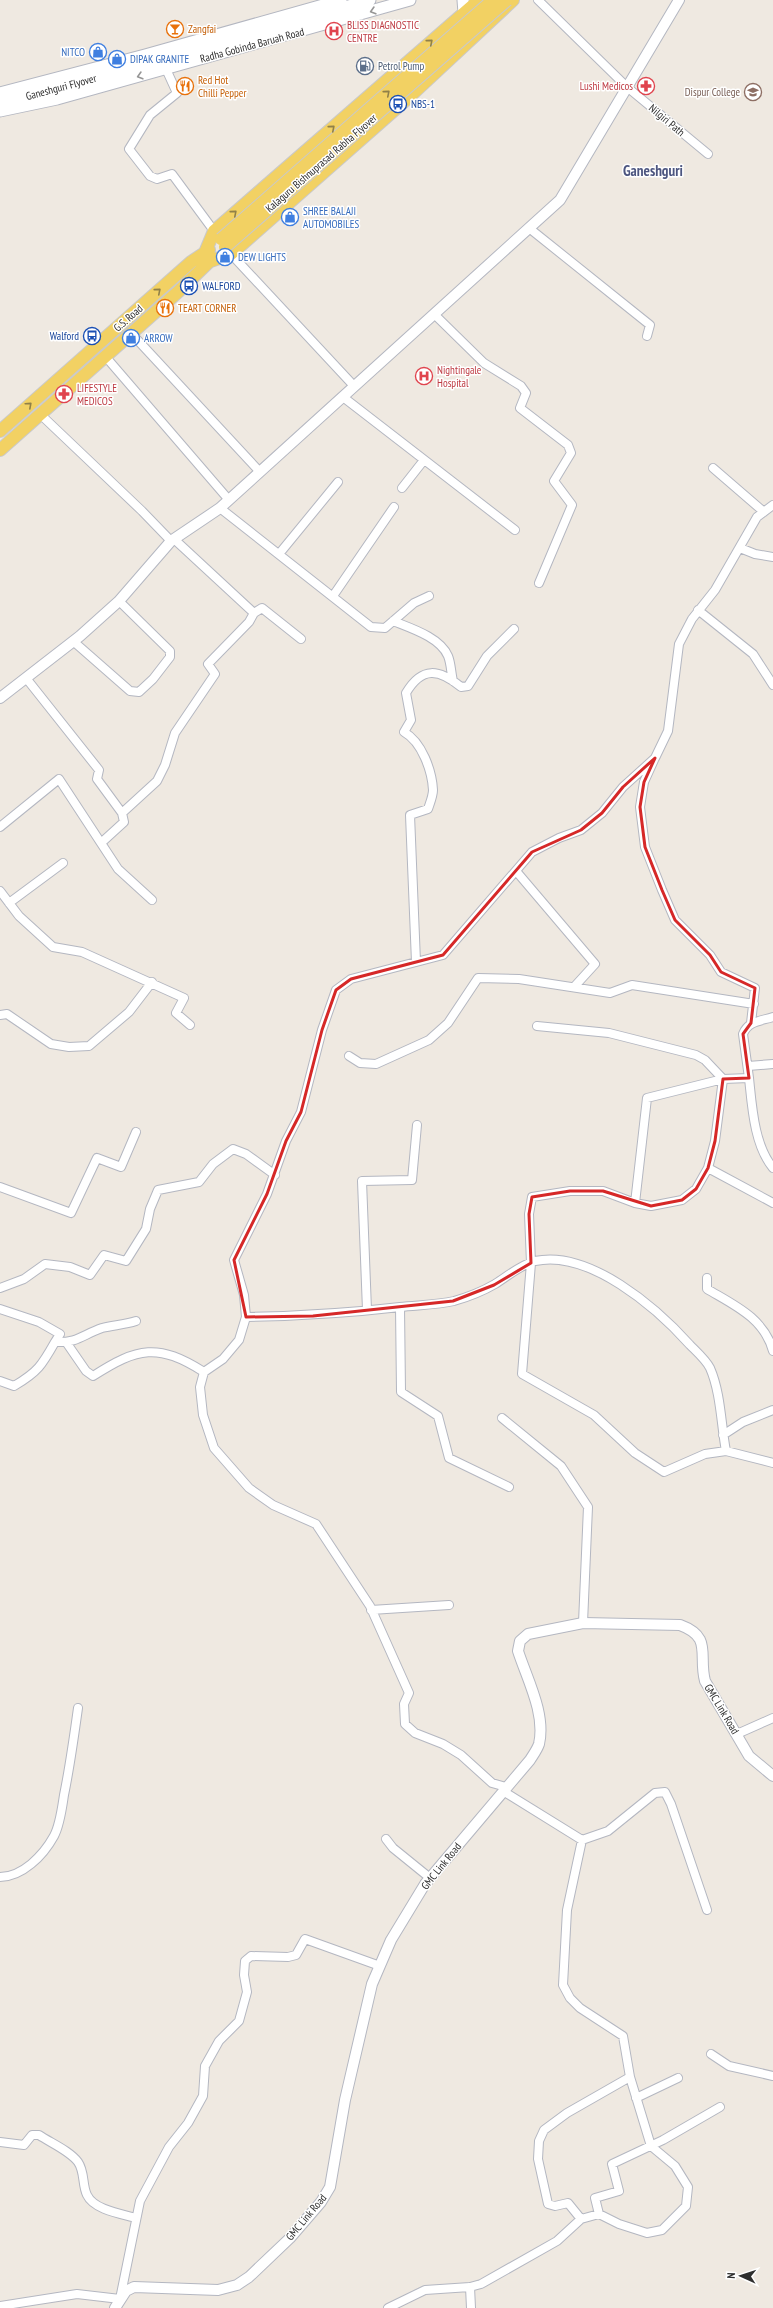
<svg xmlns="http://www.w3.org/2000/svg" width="773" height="2308" viewBox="0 0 773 2308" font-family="'PT Sans Narrow',sans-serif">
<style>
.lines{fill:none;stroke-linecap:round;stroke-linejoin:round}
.minor-casing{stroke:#b4b7c1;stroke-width:10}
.tertiary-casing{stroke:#b4b7c1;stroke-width:12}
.secondary-casing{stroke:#b4b7c1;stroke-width:13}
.primary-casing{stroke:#c9c9c9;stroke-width:14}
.minor{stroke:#fff;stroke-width:8}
.tertiary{stroke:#fff;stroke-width:10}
.secondary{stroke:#fff;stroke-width:11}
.primary{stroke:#f2d163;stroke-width:12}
.primary-bridge-casing{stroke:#c9c9c9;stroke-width:14;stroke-linecap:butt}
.primary-bridge{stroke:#f2d163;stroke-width:12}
.oneway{stroke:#969696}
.oneway2{stroke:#908048}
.marked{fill:none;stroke:#d62828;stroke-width:3;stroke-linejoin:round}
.labels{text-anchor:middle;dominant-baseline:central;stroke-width:3;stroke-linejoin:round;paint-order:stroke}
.health-label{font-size:11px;fill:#be3a42;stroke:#fff;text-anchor:start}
.food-label{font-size:11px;fill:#c56008;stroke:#fff;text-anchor:start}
.street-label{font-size:11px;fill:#2e2e2e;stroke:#fff}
.shop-label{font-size:11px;fill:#366cbe;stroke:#fff;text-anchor:start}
.service-label{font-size:11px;fill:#4e5e75;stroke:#fff;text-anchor:start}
.education-label{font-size:11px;fill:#785e54;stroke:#fff;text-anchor:end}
.transit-label{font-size:11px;fill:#164399;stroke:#fff;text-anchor:start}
.district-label{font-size:15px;font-weight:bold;fill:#4d5680;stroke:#fff}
</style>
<rect width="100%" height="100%" fill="#efe9e1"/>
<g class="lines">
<g class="minor-casing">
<path id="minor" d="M538,0L627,87L708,154
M166,69L177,93L150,115L129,149L150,176L157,179L172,174L214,231
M529,228L650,325L647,336
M231,254L354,386
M434,314L484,363L521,386L526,393L520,408L568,445L571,453L554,481L572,505L539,583
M131,333L260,472
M105,356L229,500
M343,397L515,530
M40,414L142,511L171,541
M713,468L764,512
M402,488L424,460
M220,508L371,627L385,628L414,603L429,596
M740,548L755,554L773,557
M279,554L338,482
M333,596L394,507
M698,610L753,654L773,685
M254,613L262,608L301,639
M393,621C410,628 440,637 448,656C451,663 451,673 453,681
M73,641L130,691L139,692L153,679L170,657V651L119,601
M26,678L99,770L97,779L122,813
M654,760L644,782L640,807L645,847L662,890L675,920L710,955L721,972L755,988L751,1023
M0,827L59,779L118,869L152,900
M101,843L124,822L122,813L157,781L165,765L175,733L215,674L208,664L249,622L254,613L174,539
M516,871L595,964L574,987
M0,891L19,916L53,947L82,952L184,998L176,1013L190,1025
M9,903L63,863
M416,962L410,815L428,809C430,803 433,796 433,790C432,771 422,742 404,732L411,720L406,693C422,666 439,669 461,687L468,686L487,656L514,629
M0,1015L7,1014L51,1044L69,1047L89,1046L129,1012L152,982
M537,1026L609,1033L696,1055L705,1060L723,1079L647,1098L635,1203
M349,1056L360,1063L376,1064L429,1040L448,1023L478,978L519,979L610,993L632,985L754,1004
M748,1066L773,1064
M749,1078L743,1034C748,1021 761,1021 773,1017
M708,1168L773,1203
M0,1187L71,1213L97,1158L121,1167L136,1132
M707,1278V1289C734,1305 764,1318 773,1351
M0,1288L24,1279L45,1264L70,1267L90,1275L104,1255L126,1261L146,1229L150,1209L158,1190L199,1182L213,1164L233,1149L246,1154L275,1175
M400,1307L401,1392L438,1416L449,1458L509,1487
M0,1309L39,1322L60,1334L55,1342
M367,1310L362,1181L412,1180L417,1125
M246,1317C298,1316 349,1313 400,1307C417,1305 437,1305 454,1301C468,1297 483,1291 495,1284C508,1276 520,1265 535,1261C589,1249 657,1308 690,1345C697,1352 706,1360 710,1368C721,1393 721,1425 726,1451L773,1463
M66,1342L86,1371L93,1376C138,1347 158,1343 204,1372
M0,1381L14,1386C38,1372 42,1365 55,1342C78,1343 82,1335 102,1328C113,1325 124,1325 136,1321
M502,1418L561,1466L588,1507L583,1623
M723,1435L743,1422L773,1410
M726,1451L705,1454L664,1472L635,1453L594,1415L522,1374L531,1263L529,1214L532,1197L570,1191H603L635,1203L651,1206L682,1200L696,1189L708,1168L715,1141L723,1079L749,1078C752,1106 754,1145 773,1168
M371,1610L449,1605
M737,1734L773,1718
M506,1787L492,1783L461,1755L443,1744L415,1733L405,1724L404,1704L409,1693L370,1606L316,1524L273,1505L249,1488L214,1448L203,1415L200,1387L204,1372L223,1359L239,1340L246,1317L244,1295L234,1260L267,1194L286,1141L301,1112L322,1030L336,990L351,979L443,955L532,852L559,838L581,830L602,813L623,787L655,758L668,731L679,644L692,619L715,590L757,517L773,505
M503,1791L582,1840L608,1831L655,1793L665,1792L671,1804L707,1910
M386,1839L393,1848L430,1878
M582,1840L567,1910L563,1985L570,1998L580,2008L623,2036L630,2077
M0,1877C22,1877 43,1856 54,1836C60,1825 62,1808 64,1795C70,1766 74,1737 78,1708
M711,2054L729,2066L773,2076
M636,2098L678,2078
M0,2142L24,2145L32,2135H39C51,2143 70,2151 78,2162C85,2172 82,2185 87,2195C94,2210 122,2214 136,2218
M599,2214L595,2198L619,2191L612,2164L663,2140L720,2107
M470,2287L471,2308
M0,2306L77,2294L120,2299L140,2201L169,2147L188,2123L203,2096L205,2066L219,2041L239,2021L247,1992L244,1975L245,1961L251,1956L288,1957L296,1955L305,1939L380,1966
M388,2308L425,2290L470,2287L481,2284L557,2241L581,2219L599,2214L619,2224L647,2233L662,2230L686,2206L688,2187L675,2166L651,2146L630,2077L567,2113L544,2130L539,2141L538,2159L548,2204L555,2206L568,2203L581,2219"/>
</g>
<g class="tertiary-casing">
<path id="tertiary" d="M0,698L80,636L119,601L171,541L220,508L560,200L679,0
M115,2308L126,2291L134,2287L218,2290L237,2285L249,2277L290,2238L321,2202L330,2187L345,2100L372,1984L391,1940L425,1884L530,1760C533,1755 537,1750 539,1744C546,1714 527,1679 518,1651L520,1641L528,1634L583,1623L680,1625C713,1637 698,1655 705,1681L749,1756L773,1776"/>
</g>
<g class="secondary-casing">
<path id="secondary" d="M463,0L464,13
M0,93L145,55L341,0
M0,104L370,0
M0,111L57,99L410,0"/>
</g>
<g class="primary-casing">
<path id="primary" d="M204,255L214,231L479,0
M208,262L231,254L408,98L513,0
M0,431L191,262L209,250
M0,450L179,291L213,258"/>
</g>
<use href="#minor" class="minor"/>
<use href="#tertiary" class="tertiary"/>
<use href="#secondary" class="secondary"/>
<use href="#primary" class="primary"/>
<g class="primary-bridge-casing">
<path id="primary-bridge" d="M221,239L493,0
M225,247L507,0"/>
</g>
<use href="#primary-bridge" class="primary-bridge"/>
</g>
<defs><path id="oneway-chevron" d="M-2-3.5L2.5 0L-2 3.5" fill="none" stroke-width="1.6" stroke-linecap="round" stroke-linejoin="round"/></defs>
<g class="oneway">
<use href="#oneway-chevron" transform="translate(373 11) rotate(164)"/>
<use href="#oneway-chevron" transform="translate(140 76) rotate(164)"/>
</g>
<g class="oneway2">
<use href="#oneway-chevron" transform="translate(430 42) rotate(-41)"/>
<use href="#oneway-chevron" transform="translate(387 93) rotate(-41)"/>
<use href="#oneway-chevron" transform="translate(332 128) rotate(-41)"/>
<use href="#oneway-chevron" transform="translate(234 213) rotate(-41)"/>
<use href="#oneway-chevron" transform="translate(158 291) rotate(-41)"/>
<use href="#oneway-chevron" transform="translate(29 405) rotate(-42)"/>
</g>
<path class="marked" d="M655,758L644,782L640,807L645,847L662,890L675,920L710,955L721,972L755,988L751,1023L743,1034L749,1078L723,1079L715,1141L708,1168L696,1189L682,1200L651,1206L603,1191H570L532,1197L529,1214L531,1263L494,1285L453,1301L313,1316L246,1317L234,1260L267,1194L286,1141L301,1112L322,1030L336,990L351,979L443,955L532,852L581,830L602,813L623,787Z"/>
<defs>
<g id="bar-ring" transform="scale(0.9)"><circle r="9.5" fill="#fff" stroke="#e8710a" stroke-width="1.5"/><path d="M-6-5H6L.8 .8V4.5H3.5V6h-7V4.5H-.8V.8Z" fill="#e8710a"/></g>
<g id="hospital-ring" transform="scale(0.9)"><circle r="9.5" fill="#fff" stroke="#e0444e" stroke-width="1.5"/><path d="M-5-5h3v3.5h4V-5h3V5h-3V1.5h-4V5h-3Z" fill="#e0444e"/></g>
<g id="shop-ring" transform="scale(0.9)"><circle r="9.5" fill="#fff" stroke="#3f7fe0" stroke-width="1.5"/><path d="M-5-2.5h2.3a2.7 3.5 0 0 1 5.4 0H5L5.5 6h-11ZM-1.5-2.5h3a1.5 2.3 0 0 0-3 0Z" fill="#3f7fe0"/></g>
<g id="fuel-ring" transform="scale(0.9)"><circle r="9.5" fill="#fff" stroke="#5c6f8a" stroke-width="1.5"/><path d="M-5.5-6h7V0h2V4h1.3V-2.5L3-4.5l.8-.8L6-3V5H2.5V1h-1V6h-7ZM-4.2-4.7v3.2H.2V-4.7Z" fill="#5c6f8a"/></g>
<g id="restaurant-ring" transform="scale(0.9)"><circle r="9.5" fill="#fff" stroke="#e8710a" stroke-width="1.5"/><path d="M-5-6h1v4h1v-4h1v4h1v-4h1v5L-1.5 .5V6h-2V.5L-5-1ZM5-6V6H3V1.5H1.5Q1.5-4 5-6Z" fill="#e8710a"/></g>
<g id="pharmacy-ring" transform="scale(0.9)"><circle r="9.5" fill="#fff" stroke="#e0444e" stroke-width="1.5"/><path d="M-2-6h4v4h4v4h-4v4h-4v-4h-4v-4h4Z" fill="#e0444e"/></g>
<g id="university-ring" transform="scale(0.9)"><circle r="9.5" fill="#fff" stroke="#8d6e63" stroke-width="1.5"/><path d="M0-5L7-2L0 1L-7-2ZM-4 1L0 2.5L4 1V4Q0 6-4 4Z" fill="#8d6e63"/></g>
<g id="bus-ring" transform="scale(0.9)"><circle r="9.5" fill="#fff" stroke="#1a4fb4" stroke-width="1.5"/><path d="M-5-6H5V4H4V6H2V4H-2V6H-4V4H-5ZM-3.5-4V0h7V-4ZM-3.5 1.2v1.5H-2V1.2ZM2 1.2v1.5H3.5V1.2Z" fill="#1a4fb4"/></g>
</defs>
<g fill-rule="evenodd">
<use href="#bar-ring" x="175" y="29"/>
<use href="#hospital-ring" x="334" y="31"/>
<use href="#shop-ring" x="98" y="52"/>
<use href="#shop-ring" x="117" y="59"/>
<use href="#fuel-ring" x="365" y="66"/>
<use href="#restaurant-ring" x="185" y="86"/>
<use href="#pharmacy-ring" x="646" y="86"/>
<use href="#university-ring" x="753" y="92"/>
<use href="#bus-ring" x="398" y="104"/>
<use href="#shop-ring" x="290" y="217"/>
<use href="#shop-ring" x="225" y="257"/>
<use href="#bus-ring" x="189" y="286"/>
<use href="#restaurant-ring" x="165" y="308"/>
<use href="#bus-ring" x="92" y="336"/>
<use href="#shop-ring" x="131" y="338"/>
<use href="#hospital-ring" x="424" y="376"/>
<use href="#pharmacy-ring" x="64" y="394"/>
</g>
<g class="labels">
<g class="health-label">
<text x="347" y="25">BLISS DIAGNOSTIC<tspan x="347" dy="13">CENTRE</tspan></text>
<text x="633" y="86" text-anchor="end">Lushi Medicos</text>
<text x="437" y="370">Nightingale<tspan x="437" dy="13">Hospital</tspan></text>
<text x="77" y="388">LIFESTYLE<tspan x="77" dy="13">MEDICOS</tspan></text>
</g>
<g class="food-label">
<text x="188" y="29">Zangfai</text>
<text x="198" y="80">Red Hot<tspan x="198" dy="13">Chilli Pepper</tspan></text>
<text x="178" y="308">TEART CORNER</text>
</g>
<g class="street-label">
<text transform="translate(252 45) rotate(-15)">Radha Gobinda Baruah Road</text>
<text transform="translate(61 87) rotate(-15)">Ganeshguri Flyover</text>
<text transform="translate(667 120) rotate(40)">Nilgiri Path</text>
<text transform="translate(321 163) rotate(-41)">Kalaguru Bishnuprasad Rabha Flyover</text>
<text transform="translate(128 318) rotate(-41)">G.S. Road</text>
<text transform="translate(722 1709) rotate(59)">GMC Link Road</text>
<text transform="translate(441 1866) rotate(-51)">GMC Link Road</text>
<text transform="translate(306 2217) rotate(-50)">GMC Link Road</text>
</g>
<g class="shop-label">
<text x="85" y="52" text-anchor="end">NITCO</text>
<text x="130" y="59">DIPAK GRANITE</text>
<text x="303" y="211">SHREE BALAJI<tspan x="303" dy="13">AUTOMOBILES</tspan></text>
<text x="238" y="257">DEW LIGHTS</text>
<text x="144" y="338">ARROW</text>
</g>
<g class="service-label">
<text x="378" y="66">Petrol Pump</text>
</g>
<g class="education-label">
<text x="740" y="92">Dispur College</text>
</g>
<g class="transit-label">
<text x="411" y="104">NBS-1</text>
<text x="202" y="286">WALFORD</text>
<text x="79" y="336" text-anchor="end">Walford</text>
</g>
<g class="district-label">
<text x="653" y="170">Ganeshguri</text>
</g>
</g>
<g transform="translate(741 2276) rotate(273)" stroke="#ffffff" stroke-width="3" paint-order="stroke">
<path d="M0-3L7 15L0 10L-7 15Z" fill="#2e2e2e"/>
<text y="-6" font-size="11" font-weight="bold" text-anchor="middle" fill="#2e2e2e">N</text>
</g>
</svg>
